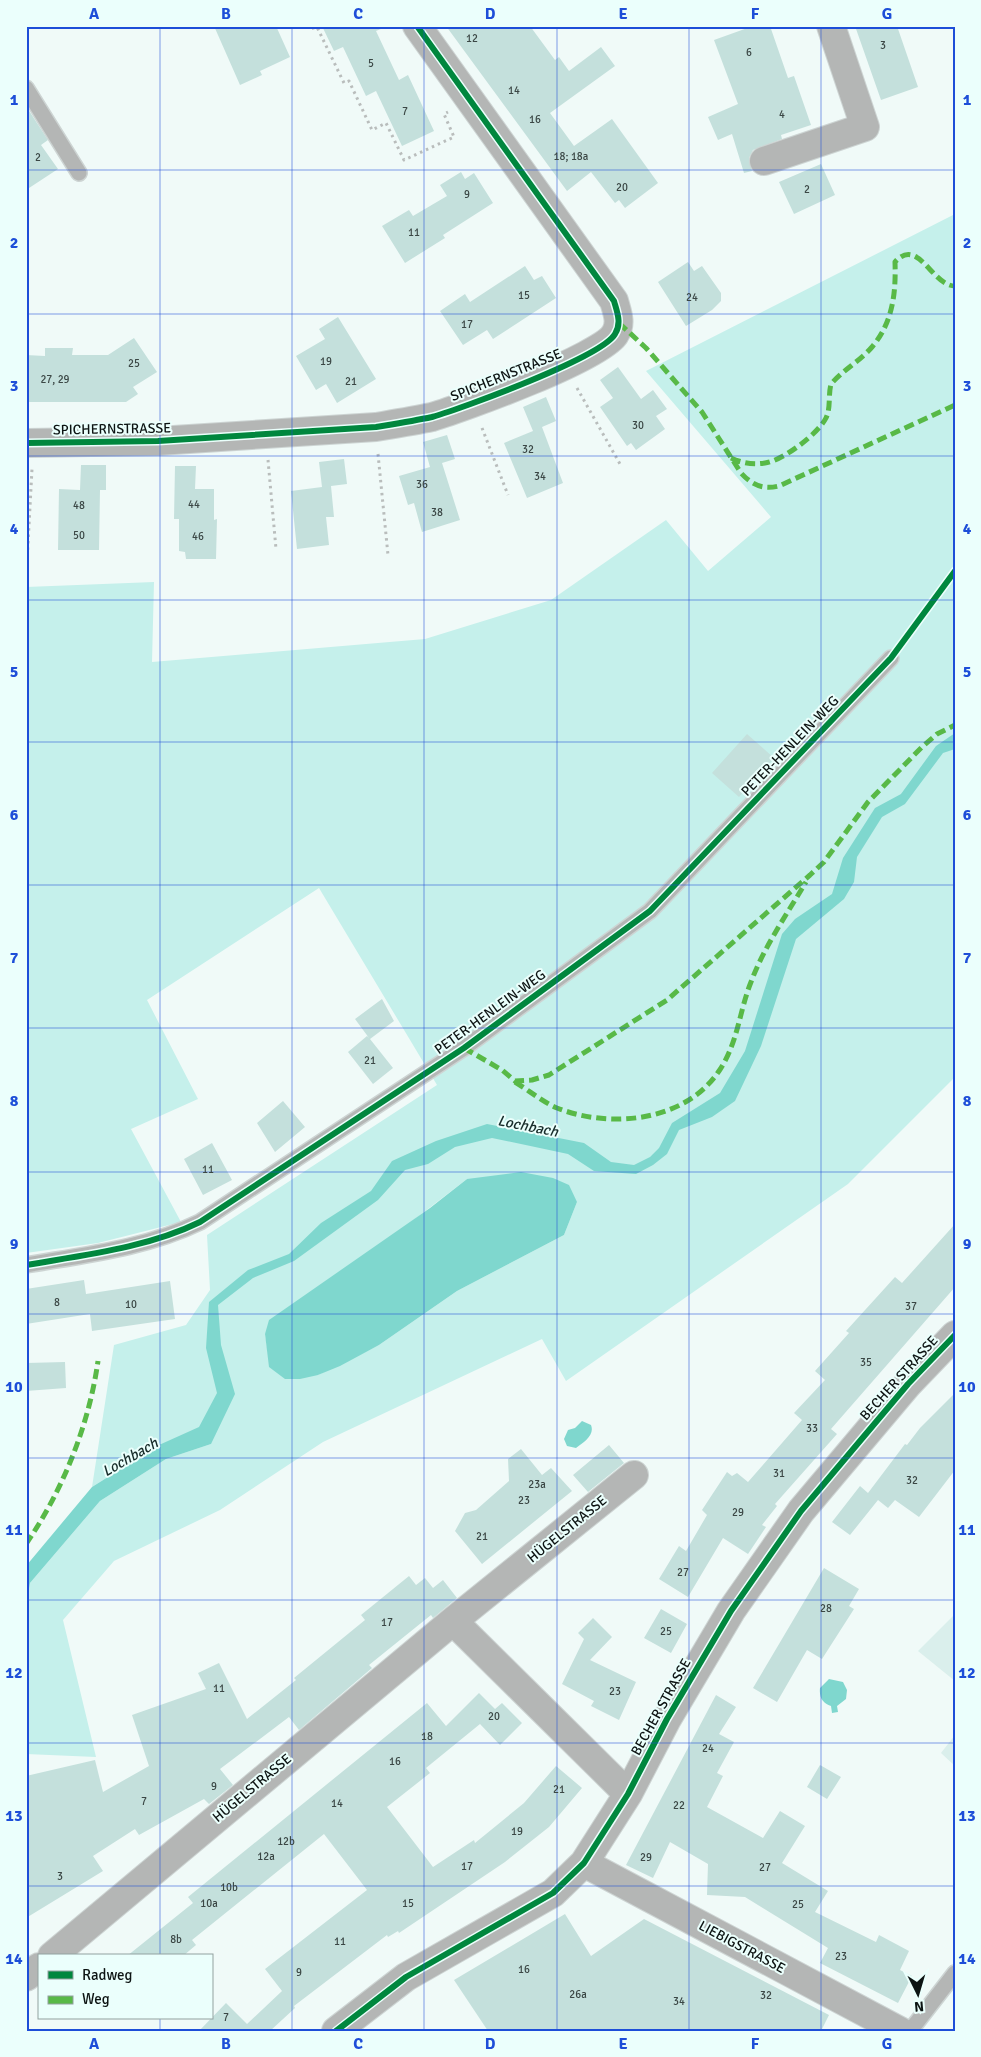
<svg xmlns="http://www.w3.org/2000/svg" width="981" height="2057" viewBox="0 0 981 2057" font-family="Signika,sans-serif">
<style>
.built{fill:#daefec}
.green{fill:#c5f0eb;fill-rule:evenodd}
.water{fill:#7fd7ce}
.building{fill:#c4e0dc}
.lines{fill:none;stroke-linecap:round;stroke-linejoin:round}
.service-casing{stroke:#cdd4d3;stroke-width:18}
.minor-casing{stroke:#cdd4d3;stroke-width:30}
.path{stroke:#b9bdbc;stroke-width:3;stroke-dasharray:2.5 4;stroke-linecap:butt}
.service{stroke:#b4b6b5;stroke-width:15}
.minor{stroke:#b4b6b5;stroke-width:28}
.quiet{stroke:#58b947;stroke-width:5;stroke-dasharray:10 5;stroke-linecap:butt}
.cycleway-casing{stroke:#ebfffc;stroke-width:9}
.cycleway{stroke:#00873e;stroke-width:6}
.grid{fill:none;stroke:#1d4ed8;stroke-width:1;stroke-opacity:0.55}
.labels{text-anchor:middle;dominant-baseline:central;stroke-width:4;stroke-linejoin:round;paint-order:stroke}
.number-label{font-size:11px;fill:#3b4745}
.street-label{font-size:14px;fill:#0d1413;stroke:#ebfffc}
.water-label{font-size:15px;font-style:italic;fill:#182d2b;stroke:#ebfffc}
.neatline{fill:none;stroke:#1d4ed8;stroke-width:2}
.grid-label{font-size:16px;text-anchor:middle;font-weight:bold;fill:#1d4ed8}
</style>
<rect width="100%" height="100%" fill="#f0faf8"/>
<path class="built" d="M955,1614V1681L918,1651Z
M955,1735V1766L941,1753Z"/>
<path class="green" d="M955,214V1077L848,1184L566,1381L542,1339L323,1442L220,1510L114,1561L63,1620L96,1757L26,1754V1607L30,1583L100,1501L166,1459L211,1444L159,1445L92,1487L114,1345L186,1325L210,1290L207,1235L437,1085L319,888L147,1000L198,1099L131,1129L181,1222L98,1243L26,1253V587L154,582L152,662L425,639L551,600L666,520L708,571L771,517L646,371ZM467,1179L577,1202L564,1235L457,1291L379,1345L318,1375L270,1367L265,1334Z"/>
<path class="water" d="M955,733V749L943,753L905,804L882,817L857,857L854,882L844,899L796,939L761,1046L735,1101L712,1117L679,1130L667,1154L653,1165L636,1174L594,1171L568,1154L492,1138L455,1147L428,1164L405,1170L378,1200L294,1261L253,1278L218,1305L221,1345L235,1394L211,1444L166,1459L100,1501L30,1583L26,1607V1566L92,1487L159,1445L199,1427L217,1393L206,1348L209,1302L248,1270L289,1254L321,1223L371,1191L392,1161L436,1141L487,1124L584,1143L611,1162L634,1165L650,1157L659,1148L672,1123L720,1093L745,1051L782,934L795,919L832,894L843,858L875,808L901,794L936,746Z
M521,1172L553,1178L569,1185L577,1202L564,1235L457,1291L379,1345L340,1366L318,1375L300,1379H285L269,1367L265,1334L269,1320L430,1208L467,1179Z
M582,1421L591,1425C595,1435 584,1442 576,1448L567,1446L564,1439L568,1430L575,1428Z
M829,1679L843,1682L847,1690L846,1699L837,1706L838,1712L832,1713L831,1706C823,1703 819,1698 820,1688Z"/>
<path class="building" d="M214,26H276L290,57L260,71L262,75L240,85Z
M322,26H388L376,31L399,80L408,75L434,131L402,146L376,91L366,96L343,47L334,51Z
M446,26H530L555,60L559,57L569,71L601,47L615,66L550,113L574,146L612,119L658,183L625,208L619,200L615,203L591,172L567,191Z
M753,26H770L788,78L794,76L811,125L781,135L782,139L753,150L749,158L752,171L744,173L732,134L718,140L708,117L738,104L714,40Z
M855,26H897L918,87L881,100Z
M26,106L48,140L41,145L58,169L26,190Z
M821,164L835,195L794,214L779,182Z
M461,172L465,179L474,173L493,203L443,235L445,238L405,263L382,226L409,210L413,216L447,196L440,185Z
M688,262L694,271L702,266L721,293V301L712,310L686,326L658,282Z
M525,266L534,280L542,276L556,298L493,339L487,330L463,345L440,311L465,294L470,302Z
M338,317L376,379L337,403L326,384L316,390L296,356L325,339L319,329Z
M134,338L157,372L133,387L138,394L126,402H26V355L45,356V348H73L72,355H108Z
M618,367L641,399L653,390L667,409L656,416L665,429L636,450L631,443L627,446L600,407L613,398L600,380Z
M546,397L556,421L542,427L563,483L527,498L504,443L533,431L523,407Z
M447,435L455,459L442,463L460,520L422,532L414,503L408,505L399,476L430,467L423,442Z
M344,459L347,484L331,486L334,517H326L329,545L297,549L291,491L322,487L319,462Z
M81,465H106V490H93H100L99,550H58L59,489L80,490Z
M175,466H196L195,489H214V520L217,519L216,559H186L185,552L179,551V519H174Z
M747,734L774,758L739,797L712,773Z
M382,999L394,1021L370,1039L393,1068L373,1084L348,1052L367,1036L369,1038L355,1019Z
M283,1101L305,1127L275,1152L257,1123Z
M212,1143L232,1180L203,1195L184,1159Z
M955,1224V1287L831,1429L837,1434L775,1504L777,1506L762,1525L766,1527L748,1554L723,1538L688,1597L659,1579L679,1546L686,1551L707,1515L702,1510L727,1472L732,1476L737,1473L748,1482L802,1420L794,1413L825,1380L815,1371L849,1333L846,1331L895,1277L902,1283Z
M84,1280L86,1294L170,1281L175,1319L92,1331L90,1314L26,1324V1289Z
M65,1362L66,1388L26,1391V1363Z
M955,1393V1470L919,1517L895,1500L888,1508L878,1500L850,1535L832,1522L860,1486L868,1493L905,1444L907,1445L920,1428Z
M609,1445L624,1463L588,1492L573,1475Z
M521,1449L542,1475L551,1468L572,1491L482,1564L455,1531L465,1513L476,1510L509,1481L508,1459Z
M824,1568L859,1589L849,1606L854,1609L822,1659L807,1650L777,1702L753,1688Z
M409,1576L416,1585L425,1578L433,1588L443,1580L457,1598L433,1618L431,1615L369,1665L372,1668L299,1730L289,1717L220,1769L233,1785L209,1804L204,1799L139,1835L135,1829L93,1856L103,1871L26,1918V1776L95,1760L103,1792L149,1766L132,1715L206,1689L198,1673L219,1663L247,1719L296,1680L294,1678L365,1620L361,1615Z
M661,1609L687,1624L671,1653L644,1638Z
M593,1618L612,1637L590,1660L636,1682L619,1720L591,1706L594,1701L562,1684L584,1639L578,1633Z
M479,1693L495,1709L502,1703L522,1723L500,1745L480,1724L426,1768L430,1773L387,1807L433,1867L474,1840L475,1843L524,1803L556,1766L582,1788L549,1827L505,1862L399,1933L398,1931L388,1937L387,1935L294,2006L295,2008L270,2031H199L226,2003L247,2024L282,1991L265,1969L367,1890L324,1834L192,1940L196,1945L183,1956H127L193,1903L188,1897L427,1703L446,1726Z
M716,1695L736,1707L719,1734L734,1742L717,1773L723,1776L707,1807L763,1838L780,1811L805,1826L782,1863L828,1891L815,1912L876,1942L879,1935L909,1951L900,1970L912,1976L898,2003L820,1963L828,1948L745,1897L707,1895L708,1864L670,1842L653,1878L626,1865Z
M820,1765L841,1777L827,1799L807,1787Z
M565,1914L591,1956L644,1919L829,2015L821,2031H488L454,1980Z"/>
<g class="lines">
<g class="service-casing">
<path id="service" d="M26,88L79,173
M26,1265C84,1255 147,1248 200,1222L464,1048L650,911L891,658
M910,2031L955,1973"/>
</g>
<g class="minor-casing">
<path id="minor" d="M764,161L865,127L831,26
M26,443L158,441L376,427C394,424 413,421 432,417C463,408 602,357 615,334C622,323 617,312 614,301L417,26
M453,1621L628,1794
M584,1863L900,2031
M52,1956L453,1621L634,1475
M26,1977L39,1967
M336,2031L406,1977L553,1893L584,1863L628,1794L667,1719L731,1611L801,1511L908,1384L955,1335"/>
</g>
<path class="path" d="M307,26L309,29L317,27L344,83L349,81L372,130L386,123L404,160L454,137L444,114L448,112
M577,388L620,464
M482,428L508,495
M378,454L388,555
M268,460L276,549
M27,563L32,469"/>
<use href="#service" class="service"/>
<use href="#minor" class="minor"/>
<path class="quiet" d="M619,323L646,348L702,412L741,473C752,485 763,490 779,486L955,405
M731,458C742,463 753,465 765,463C782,461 818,434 826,418C831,408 828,395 831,384C843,370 860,361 872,347C893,322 896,293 895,262C918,236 932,286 955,286
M464,1048L502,1070L515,1081L532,1080L549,1075L667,1000L810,875L824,862L868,802L922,747L937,734L955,725
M515,1082C528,1090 543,1102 557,1108C610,1129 685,1122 719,1071C738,1043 739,1012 751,982C764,947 787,914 806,882
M26,1544C63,1490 89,1425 98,1361"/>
<g class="cycleway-casing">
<path id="cycleway" d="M26,443L158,441L376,427C394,424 413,421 432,417C463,408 602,357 615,334C622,323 617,312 614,301L417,26
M26,1265C84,1255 147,1248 200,1222L464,1048L650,911L891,658L955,571
M336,2031L406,1977L553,1893L584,1863L628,1794L667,1719L731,1611L801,1511L908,1384L955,1335"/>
</g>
<use href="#cycleway" class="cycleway"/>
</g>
<path class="grid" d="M160,26V1956M292,26V2031M424,26V2031M557,26V2031M689,26V2031M821,26V2031M26,170H955M26,314H955M26,456H955M26,600H955M26,742H955M26,885H955M26,1028H955M26,1172H955M26,1314H955M26,1458H955M26,1600H955M26,1743H955M26,1886H955M160,2018V2031"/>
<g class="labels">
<g class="number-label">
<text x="472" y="38">12</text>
<text x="883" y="45">3</text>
<text x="749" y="52">6</text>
<text x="371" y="63">5</text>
<text x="514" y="90">14</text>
<text x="405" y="111">7</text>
<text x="782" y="114">4</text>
<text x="535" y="119">16</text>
<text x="571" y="156">18; 18a</text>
<text x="38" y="157">2</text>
<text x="622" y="187">20</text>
<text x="807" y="189">2</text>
<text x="467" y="194">9</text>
<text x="414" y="232">11</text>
<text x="524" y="295">15</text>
<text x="692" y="297">24</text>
<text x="467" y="324">17</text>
<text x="326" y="361">19</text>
<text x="134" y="363">25</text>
<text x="55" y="379">27, 29</text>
<text x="351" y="381">21</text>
<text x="638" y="425">30</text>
<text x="528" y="449">32</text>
<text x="540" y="476">34</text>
<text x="422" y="484">36</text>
<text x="194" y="504">44</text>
<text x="79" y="505">48</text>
<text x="437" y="512">38</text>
<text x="79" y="535">50</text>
<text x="198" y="536">46</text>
<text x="370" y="1060">21</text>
<text x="208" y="1169">11</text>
<text x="57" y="1302">8</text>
<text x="131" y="1304">10</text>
<text x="911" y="1306">37</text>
<text x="866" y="1362">35</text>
<text x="812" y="1428">33</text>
<text x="779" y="1473">31</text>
<text x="912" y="1480">32</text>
<text x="537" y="1484">23a</text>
<text x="524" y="1500">23</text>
<text x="738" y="1512">29</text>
<text x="482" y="1536">21</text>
<text x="683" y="1572">27</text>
<text x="826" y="1608">28</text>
<text x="387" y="1622">17</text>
<text x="666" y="1631">25</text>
<text x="219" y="1688">11</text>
<text x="615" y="1691">23</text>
<text x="494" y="1716">20</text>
<text x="427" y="1736">18</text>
<text x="708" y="1748">24</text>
<text x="395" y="1761">16</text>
<text x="214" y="1786">9</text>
<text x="559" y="1789">21</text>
<text x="144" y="1801">7</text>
<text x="337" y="1803">14</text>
<text x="679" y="1805">22</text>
<text x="517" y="1831">19</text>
<text x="286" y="1841">12b</text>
<text x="266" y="1856">12a</text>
<text x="646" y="1857">29</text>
<text x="467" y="1866">17</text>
<text x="765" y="1867">27</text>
<text x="60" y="1876">3</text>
<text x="229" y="1887">10b</text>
<text x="209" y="1903">10a</text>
<text x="408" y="1903">15</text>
<text x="798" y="1904">25</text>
<text x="176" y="1939">8b</text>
<text x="340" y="1941">11</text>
<text x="841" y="1956">23</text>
<text x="524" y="1969">16</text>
<text x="299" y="1972">9</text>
<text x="578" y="1994">26a</text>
<text x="766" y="1995">32</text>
<text x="679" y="2001">34</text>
<text x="226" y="2017">7</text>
</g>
<g class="street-label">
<text transform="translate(506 375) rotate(-22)">SPICHERNSTRASSE</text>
<text transform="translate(112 429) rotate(-1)">SPICHERNSTRASSE</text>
<text transform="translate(790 746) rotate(-46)">PETER-HENLEIN-WEG</text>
<text transform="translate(490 1012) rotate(-36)">PETER-HENLEIN-WEG</text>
<text transform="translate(899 1378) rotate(-48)">BECHER STRASSE</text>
<text transform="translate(567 1529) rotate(-39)">HÜGELSTRASSE</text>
<text transform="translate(661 1707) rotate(-61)">BECHER STRASSE</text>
<text transform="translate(252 1788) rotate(-40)">HÜGELSTRASSE</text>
<text transform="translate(742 1947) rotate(28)">LIEBIGSTRASSE</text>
</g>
<g class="water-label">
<text transform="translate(528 1126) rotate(11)">Lochbach</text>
<text transform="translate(130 1457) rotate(-30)">Lochbach</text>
</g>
</g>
<rect width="981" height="2057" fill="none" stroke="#ebfffc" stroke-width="55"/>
<rect x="38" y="1954" width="175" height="65" fill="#ebfffc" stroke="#92a19f"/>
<rect x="48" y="1971" width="25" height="8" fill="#00873e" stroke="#92a19f"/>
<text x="82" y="1980" font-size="15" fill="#0d1413">Radweg</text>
<rect x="48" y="1996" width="25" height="8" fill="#58b947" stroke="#92a19f"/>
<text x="82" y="2004" font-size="15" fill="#0d1413">Weg</text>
<g transform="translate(918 1994) rotate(175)" stroke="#ebfffc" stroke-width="4" paint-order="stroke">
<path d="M0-4L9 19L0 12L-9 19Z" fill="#0d1413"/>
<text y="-8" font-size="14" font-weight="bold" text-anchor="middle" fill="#0d1413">N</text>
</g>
<rect x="28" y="28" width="926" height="2002" class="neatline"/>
<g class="grid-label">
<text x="94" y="19">A</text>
<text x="226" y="19">B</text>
<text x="358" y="19">C</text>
<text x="490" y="19">D</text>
<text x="623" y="19">E</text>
<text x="755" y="19">F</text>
<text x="887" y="19">G</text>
<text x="14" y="105">1</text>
<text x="967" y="105">1</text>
<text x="14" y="248">2</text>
<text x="967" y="248">2</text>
<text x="14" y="391">3</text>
<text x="967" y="391">3</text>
<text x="14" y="534">4</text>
<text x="967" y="534">4</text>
<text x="14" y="677">5</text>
<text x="967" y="677">5</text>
<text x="14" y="820">6</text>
<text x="967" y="820">6</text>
<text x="14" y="963">7</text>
<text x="967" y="963">7</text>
<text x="14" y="1106">8</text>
<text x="967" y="1106">8</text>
<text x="14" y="1249">9</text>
<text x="967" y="1249">9</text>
<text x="14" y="1392">10</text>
<text x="967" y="1392">10</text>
<text x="14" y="1535">11</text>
<text x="967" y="1535">11</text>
<text x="14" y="1678">12</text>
<text x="967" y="1678">12</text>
<text x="14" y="1821">13</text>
<text x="967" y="1821">13</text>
<text x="14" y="1964">14</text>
<text x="967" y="1964">14</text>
<text x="94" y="2049">A</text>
<text x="226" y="2049">B</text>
<text x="358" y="2049">C</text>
<text x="490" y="2049">D</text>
<text x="623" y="2049">E</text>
<text x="755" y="2049">F</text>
<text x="887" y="2049">G</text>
</g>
</svg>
